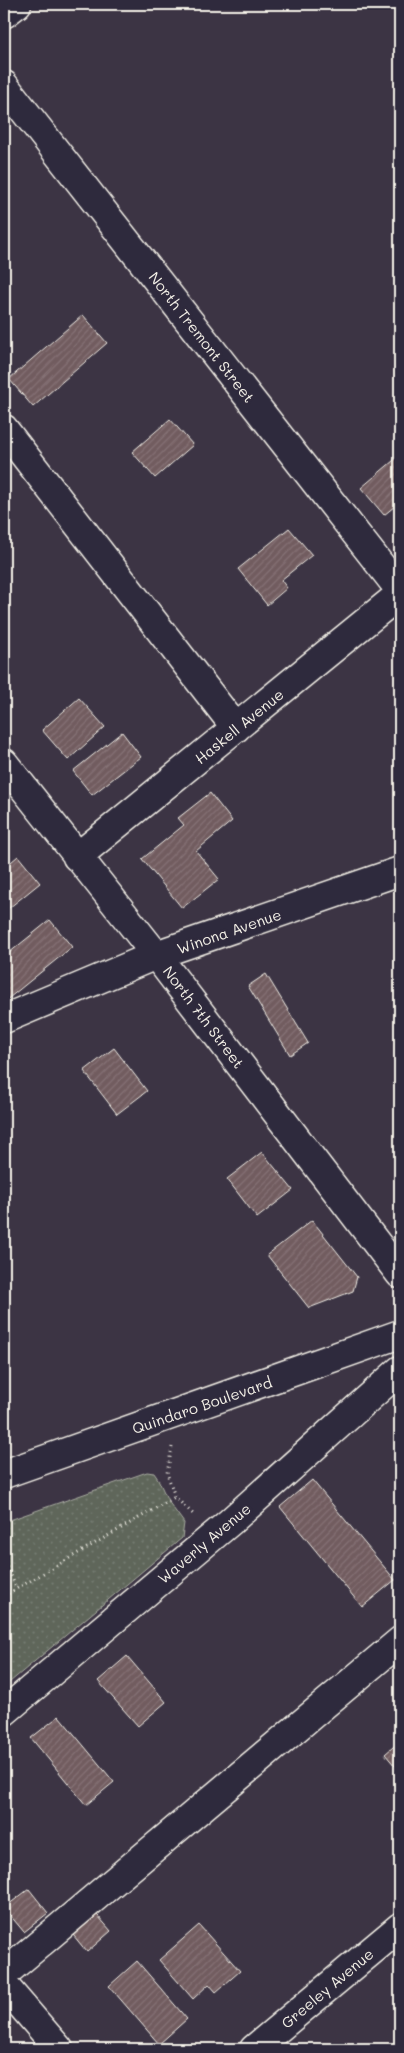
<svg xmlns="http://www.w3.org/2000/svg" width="404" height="2053" viewBox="0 0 404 2053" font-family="Mali,sans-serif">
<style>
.park{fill:url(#park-dots);stroke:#a9aca1}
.building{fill:url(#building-hatch);stroke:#f4f1e8}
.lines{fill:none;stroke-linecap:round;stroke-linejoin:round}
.minor-casing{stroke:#f4f1e8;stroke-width:31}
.major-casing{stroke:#f4f1e8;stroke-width:31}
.path{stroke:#f4f1e8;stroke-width:3;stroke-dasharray:1 4;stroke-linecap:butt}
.minor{stroke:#2f2a3d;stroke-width:28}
.major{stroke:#2f2a3d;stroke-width:28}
.labels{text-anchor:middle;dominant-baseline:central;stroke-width:5;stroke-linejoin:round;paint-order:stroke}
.street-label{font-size:15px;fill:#f4f1e8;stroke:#2f2a3d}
</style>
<defs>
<pattern id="park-dots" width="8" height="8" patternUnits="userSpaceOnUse" patternTransform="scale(1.25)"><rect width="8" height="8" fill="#5e665a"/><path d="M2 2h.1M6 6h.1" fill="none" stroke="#767c72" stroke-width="1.8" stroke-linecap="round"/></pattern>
<pattern id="building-hatch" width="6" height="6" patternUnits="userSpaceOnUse" patternTransform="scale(1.25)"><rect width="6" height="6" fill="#715b5f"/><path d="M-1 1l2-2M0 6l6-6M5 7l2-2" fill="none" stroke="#867376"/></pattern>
</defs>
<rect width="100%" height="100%" fill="#3c3444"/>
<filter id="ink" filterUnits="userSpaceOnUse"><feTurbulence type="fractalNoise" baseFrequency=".02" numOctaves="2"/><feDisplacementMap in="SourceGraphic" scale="10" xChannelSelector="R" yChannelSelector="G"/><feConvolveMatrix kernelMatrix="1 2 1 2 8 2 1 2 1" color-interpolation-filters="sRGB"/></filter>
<g filter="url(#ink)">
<path class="park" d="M147,1472L154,1473L158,1479L168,1501L184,1523L182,1538L4,1687V1522Z"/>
<path class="building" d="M83,315L107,343L33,407L9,379Z
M170,419L193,445L155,478L132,452Z
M400,455V502L384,515L361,488Z
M289,528L312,555L281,580L287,588L267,605L238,569Z
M79,698L105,727L68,760L42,730Z
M122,732L141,757L92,795L73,771Z
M210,793L232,821L196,851L219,879L182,908L142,859L184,825L178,818Z
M18,856L40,883L4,912V868Z
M50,920L72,947L4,1002V957Z
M266,974L308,1043L290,1055L248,986Z
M114,1048L147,1091L117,1114L84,1071Z
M262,1152L293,1190L257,1218L227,1179Z
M312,1220L357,1277L353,1291L309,1308L267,1255Z
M312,1480L395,1580L362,1607L280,1507Z
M400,1516V1532L392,1523Z
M127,1656L166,1702L138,1726L98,1681Z
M59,1716L114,1782L86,1805L31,1738Z
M400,1741V1772L385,1754Z
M29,1889L48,1913L24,1932L4,1908Z
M92,1909L111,1931L87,1952L69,1930Z
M199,1925L240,1971L216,1992L209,1984L193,1999L159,1960Z
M137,1961L187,2019L159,2044L109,1986Z"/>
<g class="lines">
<g class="minor-casing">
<path id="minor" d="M4,14L17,4
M4,85L400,590
M4,429L236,728
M4,763L156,955L400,1274
M77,857L400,594
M4,1019L156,955L400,871
M4,1712L230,1522L400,1370
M4,1974L400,1641
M4,1985L59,2049
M254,2049L400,1927"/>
</g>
<g class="major-casing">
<path id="major" d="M4,1474L400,1334"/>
</g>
<path class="path" d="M172,1447L167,1473L175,1497L193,1514
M4,1557L16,1588
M4,1596L175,1497"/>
<use href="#minor" class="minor"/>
<use href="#major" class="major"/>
</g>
</g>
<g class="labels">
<g class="street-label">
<text transform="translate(202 337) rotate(52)">North Tremont Street</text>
<text transform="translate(239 726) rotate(-39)">Haskell Avenue</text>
<text transform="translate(229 931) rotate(-19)">Winona Avenue</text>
<text transform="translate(204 1017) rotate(53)">North 7th Street</text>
<text transform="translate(202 1405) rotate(-19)">Quindaro Boulevard</text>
<text transform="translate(204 1543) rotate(-40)">Waverly Avenue</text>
<text transform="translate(327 1988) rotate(-40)">Greeley Avenue</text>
</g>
</g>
<rect width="404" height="2053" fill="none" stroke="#2f2a3d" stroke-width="20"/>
<rect x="10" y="10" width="384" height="2033" fill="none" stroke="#f4f1e8" stroke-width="2" filter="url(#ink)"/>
</svg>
